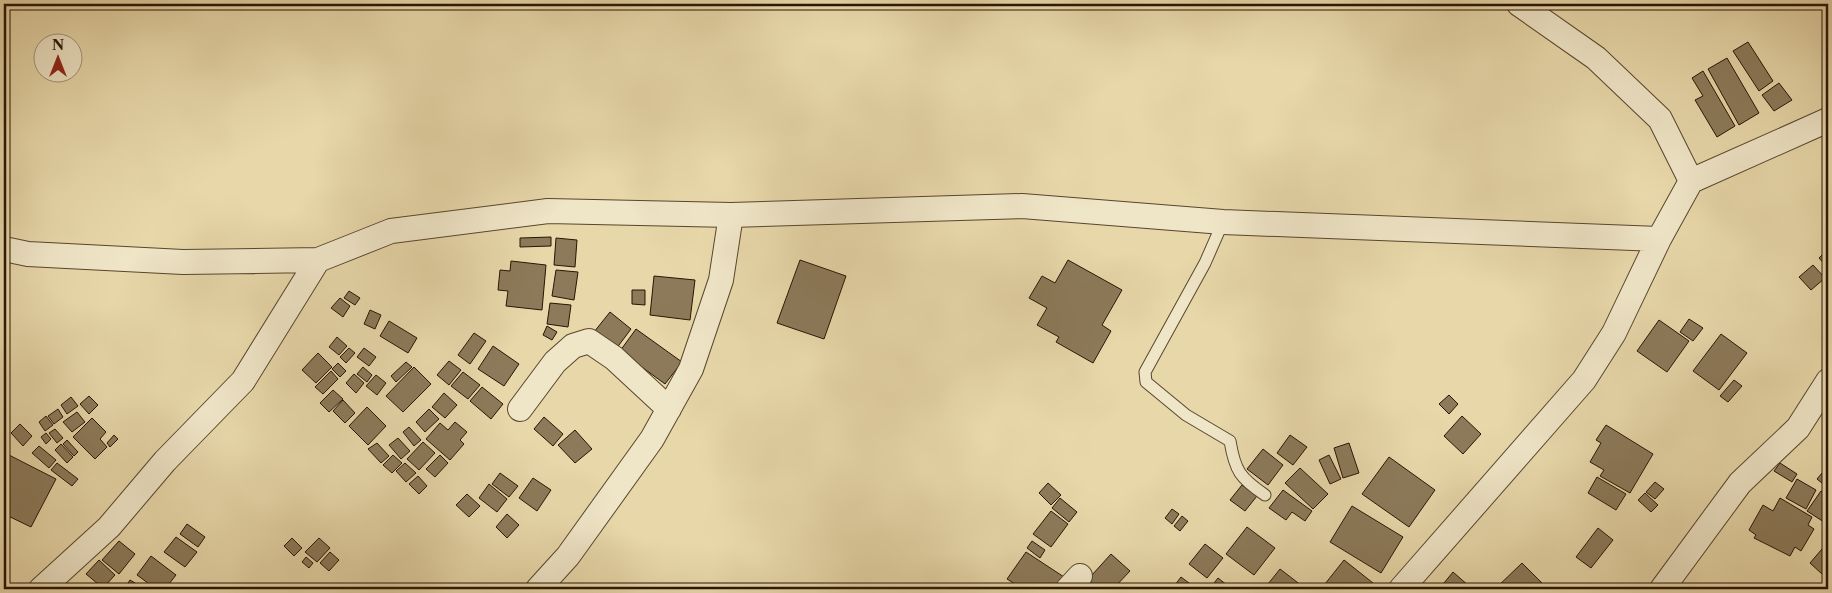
<svg xmlns="http://www.w3.org/2000/svg" width="1832" height="593" viewBox="0 0 1832 593" font-family="'Libre Caslon Text',serif">
<style>
.building{fill:#8c7a5a;stroke:#291504}
.lines{fill:none;stroke-linecap:round;stroke-linejoin:round}
.lane-casing{stroke:#58462d;stroke-width:13}
.street-casing{stroke:#58462d;stroke-width:26}
.lane{stroke:#efe5c7;stroke-width:11}
.street{stroke:#efe5c7;stroke-width:24}
</style>
<rect width="100%" height="100%" fill="#e7d7a9"/>
<filter id="stains"><feTurbulence type="fractalNoise" baseFrequency=".004" numOctaves="4"/><feColorMatrix values="0 0 0 0 .2 0 0 0 0 .09 0 0 0 0 .02 0 0 0 .5 -.17"/></filter>
<radialGradient id="worn" r=".72"><stop offset=".6" stop-color="#630" stop-opacity="0"/><stop offset="1" stop-color="#630" stop-opacity=".3"/></radialGradient>
<path class="building" d="M1748,42L1773,81L1759,91L1733,51Z
M1727,58L1759,113L1739,125L1708,69Z
M1703,71L1735,126L1717,137L1695,100L1703,96L1692,78Z
M1779,83L1792,100L1774,111L1762,95Z
M551,237V246L520,247V238Z
M556,238L577,240L575,267L554,265Z
M1828,249V268L1819,258Z
M800,260L846,276L824,339L777,323Z
M1068,260L1122,290L1102,325L1111,331L1093,363L1056,342L1059,337L1037,325L1047,308L1029,298L1042,276L1055,283Z
M511,261L546,265L542,310L506,306L508,291L498,290L500,270L510,271Z
M1813,265L1825,278L1811,290L1799,277Z
M556,270L578,272L574,300L552,296Z
M654,276L695,280L690,320L650,315Z
M632,290H645V305L632,304Z
M349,291L360,298L355,305L344,298Z
M340,298L350,306L343,317L331,308Z
M550,303L571,305L568,327L547,324Z
M370,310L381,315L375,329L364,324Z
M610,312L631,329L616,349L594,332Z
M1689,319L1703,328L1693,341L1680,332Z
M1659,320L1689,341L1667,372L1637,351Z
M389,321L417,338L408,353L380,336Z
M547,326L557,332L552,340L543,335Z
M636,329L682,362L665,384L620,351Z
M474,333L486,341L470,364L458,355Z
M1721,334L1747,353L1719,390L1693,371Z
M337,337L347,346L339,355L329,347Z
M493,346L519,364L504,386L478,369Z
M349,348L355,353L346,363L340,357Z
M364,348L376,357L369,366L357,357Z
M318,353L332,367L316,383L302,370Z
M449,361L461,370L449,385L437,375Z
M406,362L412,367L396,382L391,376Z
M338,363L346,371L340,377L332,369Z
M363,367L372,375L367,382L357,374Z
M414,367L431,384L403,412L386,396Z
M331,371L338,379L323,394L315,387Z
M463,372L480,385L468,399L451,386Z
M354,374L364,383L356,393L346,383Z
M376,375L386,383L377,395L366,386Z
M1734,380L1742,386L1728,402L1720,396Z
M482,387L503,404L491,419L470,401Z
M333,390L343,399L329,412L320,403Z
M444,393L457,405L445,418L432,407Z
M1449,395L1458,404L1449,414L1439,404Z
M89,396L98,405L89,414L80,404Z
M71,397L78,406L67,414L61,405Z
M343,400L355,413L345,423L333,411Z
M367,407L386,426L368,445L349,426Z
M58,409L63,417L54,424L48,416Z
M429,409L439,419L425,432L416,422Z
M77,412L85,422L72,432L63,422Z
M46,416L53,425L45,431L39,422Z
M1462,416L1481,434L1463,454L1444,436Z
M544,417L563,434L553,446L534,429Z
M92,418L106,432L100,439L107,447L95,459L73,437Z
M455,422L467,432L460,440L464,444L450,460L426,439L440,423L448,430Z
M20,424L32,436L23,446L11,433Z
M1606,425L1653,454L1630,493L1600,476L1604,470L1590,462L1601,443L1596,440Z
M409,427L421,440L414,446L403,432Z
M55,429L63,438L57,443L49,433Z
M575,430L592,449L575,463L558,445Z
M46,433L51,439L46,444L41,437Z
M114,435L118,439L110,447L107,443Z
M1290,435L1307,447L1293,465L1277,453Z
M398,438L410,451L401,459L389,445Z
M67,440L78,452L74,456L63,444Z
M423,442L435,453L419,470L407,459Z
M377,443L389,456L381,463L368,449Z
M1349,443L1359,473L1343,478L1334,448Z
M61,444L73,457L67,463L55,450Z
M39,446L56,460L49,468L32,453Z
M1263,449L1283,465L1268,485L1247,469Z
M9,455L56,479L31,527L4,514V465Z
M393,455L402,463L392,473L383,465Z
M440,455L448,463L435,477L426,469Z
M1329,455L1341,479L1330,484L1319,460Z
M1389,457L1435,490L1409,527L1362,494Z
M57,463L78,479L72,486L51,470Z
M405,463L416,473L406,482L396,471Z
M1780,463L1797,474L1792,482L1774,471Z
M1828,466V488L1817,479Z
M1300,468L1328,494L1313,509L1285,483Z
M500,473L518,486L509,497L492,484Z
M418,476L427,486L419,494L409,484Z
M1597,477L1626,494L1616,510L1588,493Z
M533,478L551,490L537,511L519,498Z
M1797,479L1816,490L1806,509L1786,498Z
M1655,482L1664,489L1655,499L1646,492Z
M1048,483L1061,495L1051,505L1039,493Z
M489,484L507,499L497,512L479,498Z
M1242,485L1257,496L1245,511L1230,500Z
M1283,490L1312,511L1305,521L1292,512L1286,520L1269,508Z
M1821,491L1828,496L1827,524L1807,511Z
M1645,493L1658,505L1651,512L1638,500Z
M467,494L480,506L469,517L456,505Z
M1060,498L1077,512L1069,522L1052,508Z
M1780,498L1812,517L1808,525L1814,529L1801,551L1795,547L1790,556L1754,538L1756,535L1749,530L1763,505L1773,511Z
M1352,506L1403,537L1381,573L1330,542Z
M1172,509L1179,514L1172,524L1165,518Z
M1051,511L1068,524L1051,547L1033,534Z
M507,514L519,525L507,538L496,527Z
M1182,516L1188,521L1180,531L1174,526Z
M187,524L205,537L198,547L180,534Z
M1247,527L1275,548L1254,575L1226,554Z
M1598,528L1613,540L1591,568L1576,557Z
M176,537L197,552L185,567L164,552Z
M292,538L302,548L294,556L284,546Z
M319,538L330,548L317,562L305,552Z
M119,541L135,554L119,574L102,560Z
M1032,541L1045,550L1040,558L1027,548Z
M1828,542V566L1822,574L1810,563Z
M1205,544L1223,558L1207,578L1189,564Z
M330,552L339,560L329,571L320,563Z
M1026,552L1064,577L1055,589H1023L1007,579Z
M1111,554L1130,571L1113,589H1086L1082,586Z
M151,556L176,575L165,589H156L137,575Z
M306,557L313,563L309,568L302,562Z
M99,560L115,575L103,588L86,574Z
M1344,560L1373,583L1369,589H1321Z
M1522,563L1548,589H1495Z
M1280,569L1306,589H1264Z
M1453,572L1469,586L1466,589H1439Z
M1181,577L1197,589H1172Z
M1218,578L1232,589H1215L1211,587Z
M130,580L145,589H124Z"/>
<g class="lines">
<g class="lane-casing">
<path id="lane" d="M1223,222L1205,263L1145,372L1146,382L1186,415L1230,441C1235,471 1240,478 1265,495"/>
</g>
<g class="street-casing">
<path id="street" d="M1691,181L1828,120
M4,249L28,254L183,262L318,260L391,231L548,211L731,215L1022,206L1223,222L1659,239
M520,409L555,362L573,346L589,341L614,358L669,409
M41,589L109,527L165,461L243,381L318,260
M538,589L568,556L652,439L691,369L721,280L731,215
M1068,589L1080,576
M1401,589L1584,380L1614,333L1659,239L1691,181L1660,119L1596,58L1519,4
M1662,589L1740,483L1798,428L1828,381"/>
</g>
<use href="#lane" class="lane"/>
<use href="#street" class="street"/>
</g>
<rect width="1832" height="593" fill="none" stroke="#e7d7a9" stroke-width="20"/>
<rect x="5" y="5" width="1822" height="583" fill="none" stroke="#291504" stroke-width="2.5"/>
<rect x="10" y="10" width="1812" height="573" fill="none" stroke="#291504"/>
<g transform="translate(58 58)"><circle r="24" fill="#efe5c7" stroke="#a09279"/>
<path d="M0-4L9 19L0 12L-9 19Z" fill="#8f2418"/>
<text y="-8" font-size="14" font-weight="bold" text-anchor="middle" fill="#291504">N</text>
</g>
<rect width="100%" height="100%" filter="url(#stains)"/>
<rect width="100%" height="100%" fill="url(#worn)"/>
</svg>
